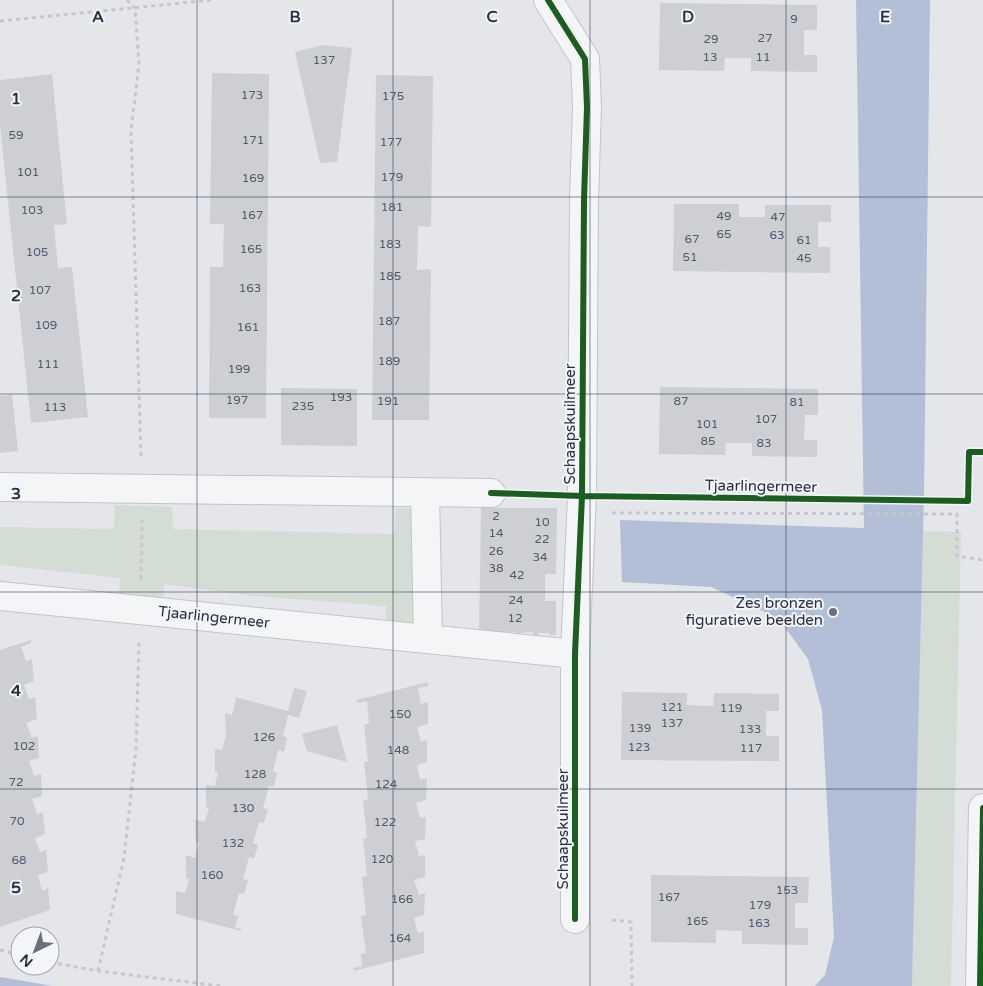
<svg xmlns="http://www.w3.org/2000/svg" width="983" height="986" viewBox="0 0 983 986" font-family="'Varela Round',sans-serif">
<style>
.green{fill:#d4ddd5}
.water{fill:#b2bfd6}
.building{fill:#cdcfd3}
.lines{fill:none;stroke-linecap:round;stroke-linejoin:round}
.minor-casing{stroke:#c3c4c8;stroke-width:30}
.path{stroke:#c6c7cd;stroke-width:3;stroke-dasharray:4 4;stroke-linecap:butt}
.minor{stroke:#f4f5f7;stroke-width:28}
.cycleway-casing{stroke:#f3f5f9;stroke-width:9}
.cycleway{stroke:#1b5e20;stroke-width:6}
.grid{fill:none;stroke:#293045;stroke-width:1;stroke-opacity:0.55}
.poi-dot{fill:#6b707f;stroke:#f3f5f9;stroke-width:2}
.labels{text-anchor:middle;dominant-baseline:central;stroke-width:4;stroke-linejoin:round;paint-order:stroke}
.number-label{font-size:12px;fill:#535869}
.street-label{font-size:15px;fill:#293045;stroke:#f3f5f9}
.poi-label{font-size:15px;fill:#293045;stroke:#f3f5f9;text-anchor:end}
.grid-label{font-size:16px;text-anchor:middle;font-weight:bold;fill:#293045;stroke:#f3f5f9;stroke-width:4;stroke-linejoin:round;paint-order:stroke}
</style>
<rect width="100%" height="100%" fill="#e5e6ea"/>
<path class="green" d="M115,505L172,507L173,529L394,534L396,508L415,509L413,632L386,629V606L253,596L164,584L163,606L119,600L120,578L0,565V527L114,529Z
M923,531L961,532L951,986H912Z"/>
<path class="water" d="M856,0H930L924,493L912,986H815L825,975L834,937L822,710L808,659L778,618L711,587L622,582L620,520L864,528Z
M0,977L53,986H0Z"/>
<path class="building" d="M660,3L817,5V30H804V55H817V72L751,71V58H725L724,71L659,70Z
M323,45L352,48L337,162L320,163L295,52Z
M212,73L269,74L266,418H209L210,267H223L224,224H210Z
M52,74L67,224L54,225L58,268L72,267L88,417L31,423L0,125V80Z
M376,75L433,76L431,227L418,226L417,270L431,269L429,420H372Z
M674,204H739V217H765V205H831V222H818V247H830V273L673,271Z
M660,387L818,389V415H805L804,440H817V457L752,456V443H726L725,455L659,454Z
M281,388L357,389V446L281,445Z
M12,395L18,451L0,453V396Z
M481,508H557L556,574H545V601H556V635H550V633H538V635H533V632L520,633L521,635H515V632H503L502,634L479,635Z
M31,640V643L21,647L26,661L32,659L34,681L24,685L29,699L35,697L37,719L26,723L32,738L38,736L39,758L29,761L34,776L41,774L42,796L32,799L37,814L43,812L45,834L35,838L40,852L46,850L48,872L38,875L42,891L48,888L50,910L0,927V650Z
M428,682V686L418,688L421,704L428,702V724L417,727L421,742L427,740V762L417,765L420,780L427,778L426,800L416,803L420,818L426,817L425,839L415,841L419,856L425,855V877L414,880L419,895L425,893L424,915L414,918L418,933L424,931V953L354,971L353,968L362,966L361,954L366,953L361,916L366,915L362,877L367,876L363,839L367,838L363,801L368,799L364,762L368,761L364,725L369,723L367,701L357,703V700Z
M294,688L307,691L299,718L288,715L283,736L287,738L284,752L278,750L273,772L277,773L274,787L269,786L263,808L268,809L264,823L259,822L253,843L258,845L254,859L249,857L243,879L248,880L244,894L239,893L233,915L238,916L235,927L241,929V931L176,914V891L185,893L189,879L186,878V855L195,858L199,844L196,842L195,820L205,822L209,808L206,807V785L215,786L218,772H215V749L222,750L226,736L225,713L232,715L236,700L235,697L288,711Z
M622,692L687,693V705L713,706L714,693L779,694V711H766V736H779V761L621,760Z
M337,725L347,762L307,751L302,734Z
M651,875L809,877L808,903H795V928H808V945L742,944V931L716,930V943L651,942Z"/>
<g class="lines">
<g class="minor-casing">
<path id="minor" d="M548,0L585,59L587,107L584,200L582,496L575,654V919
M0,487L491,493
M425,492L428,639
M0,596L575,654
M980,986L983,808"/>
</g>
<path class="path" d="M127,0L135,8L139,64L131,131L141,457
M0,21L212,0
M612,513L957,514V556L983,560
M141,579L142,520
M612,920L631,922L632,986
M0,950L20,955
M50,962L98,971L221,986
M98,971L124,858L136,749L139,640"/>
<use href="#minor" class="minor"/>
<g class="cycleway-casing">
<path id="cycleway" d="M548,0L585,59L587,107L584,200L582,496L575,654V919
M491,493L582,496L968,501L969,452H983
M980,986L983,808"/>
</g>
<use href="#cycleway" class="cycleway"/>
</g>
<path class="grid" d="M197,0V986M393,0V986M590,0V986M786,0V986M0,197H983M0,394H983M0,592H983M0,789H983"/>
<circle class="poi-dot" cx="833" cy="612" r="5"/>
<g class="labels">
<g class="number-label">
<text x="794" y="19">9</text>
<text x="765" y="38">27</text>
<text x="711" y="39">29</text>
<text x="710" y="57">13</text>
<text x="763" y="57">11</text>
<text x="324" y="60">137</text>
<text x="252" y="95">173</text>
<text x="393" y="96">175</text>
<text x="16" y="135">59</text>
<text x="253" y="140">171</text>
<text x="391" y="142">177</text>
<text x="28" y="172">101</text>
<text x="392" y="177">179</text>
<text x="253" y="178">169</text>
<text x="392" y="207">181</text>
<text x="32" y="210">103</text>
<text x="252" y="215">167</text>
<text x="724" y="216">49</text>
<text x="778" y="217">47</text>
<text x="724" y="234">65</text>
<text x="777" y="235">63</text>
<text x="692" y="239">67</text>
<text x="804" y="240">61</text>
<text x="390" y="244">183</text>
<text x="251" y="249">165</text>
<text x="37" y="252">105</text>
<text x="690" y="257">51</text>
<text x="804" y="258">45</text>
<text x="390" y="276">185</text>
<text x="250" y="288">163</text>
<text x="40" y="290">107</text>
<text x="389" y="321">187</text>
<text x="46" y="325">109</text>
<text x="248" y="327">161</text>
<text x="389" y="361">189</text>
<text x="48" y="364">111</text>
<text x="239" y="369">199</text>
<text x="341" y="397">193</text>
<text x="237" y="400">197</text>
<text x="388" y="401">191</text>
<text x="681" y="401">87</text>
<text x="797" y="402">81</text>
<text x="303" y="406">235</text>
<text x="55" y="407">113</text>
<text x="766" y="419">107</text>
<text x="707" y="424">101</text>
<text x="708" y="441">85</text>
<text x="764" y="443">83</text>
<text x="496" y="516">2</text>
<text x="542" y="522">10</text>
<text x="496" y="533">14</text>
<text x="542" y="539">22</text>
<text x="496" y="551">26</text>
<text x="540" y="557">34</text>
<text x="496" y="568">38</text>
<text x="517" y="575">42</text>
<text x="516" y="600">24</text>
<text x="515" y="618">12</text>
<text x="672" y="707">121</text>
<text x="731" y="708">119</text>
<text x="400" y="714">150</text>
<text x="672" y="723">137</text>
<text x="640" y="728">139</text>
<text x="750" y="729">133</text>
<text x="264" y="737">126</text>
<text x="24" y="746">102</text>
<text x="639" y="747">123</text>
<text x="751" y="748">117</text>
<text x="398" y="750">148</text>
<text x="255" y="774">128</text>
<text x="16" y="782">72</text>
<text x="386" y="784">124</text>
<text x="243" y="808">130</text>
<text x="17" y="821">70</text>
<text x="385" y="822">122</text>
<text x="233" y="843">132</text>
<text x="382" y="859">120</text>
<text x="19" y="860">68</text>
<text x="212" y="875">160</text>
<text x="787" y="890">153</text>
<text x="669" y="897">167</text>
<text x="402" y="899">166</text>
<text x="760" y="905">179</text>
<text x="697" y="921">165</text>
<text x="759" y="923">163</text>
<text x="400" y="938">164</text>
</g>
<g class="street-label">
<text transform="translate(570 424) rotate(-90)">Schaapskuilmeer</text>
<text transform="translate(761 486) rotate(1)">Tjaarlingermeer</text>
<text transform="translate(214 617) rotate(6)">Tjaarlingermeer</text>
<text transform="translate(563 829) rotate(-90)">Schaapskuilmeer</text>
</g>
<g class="poi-label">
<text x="823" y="603">Zes bronzen<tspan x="823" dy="17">figuratieve beelden</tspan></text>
</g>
</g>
<g class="grid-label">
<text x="98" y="22">A</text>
<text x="295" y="22">B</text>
<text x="492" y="22">C</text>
<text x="688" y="22">D</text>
<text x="885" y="22">E</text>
<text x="16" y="104">1</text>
<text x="16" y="301">2</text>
<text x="16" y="499">3</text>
<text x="16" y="696">4</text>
<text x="16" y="893">5</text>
</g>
<g transform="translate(35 951) rotate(222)"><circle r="24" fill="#f3f5f9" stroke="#a2a6b1"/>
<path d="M0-4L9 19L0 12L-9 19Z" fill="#6b707f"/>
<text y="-8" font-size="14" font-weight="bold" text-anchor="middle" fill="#293045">N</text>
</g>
</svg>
